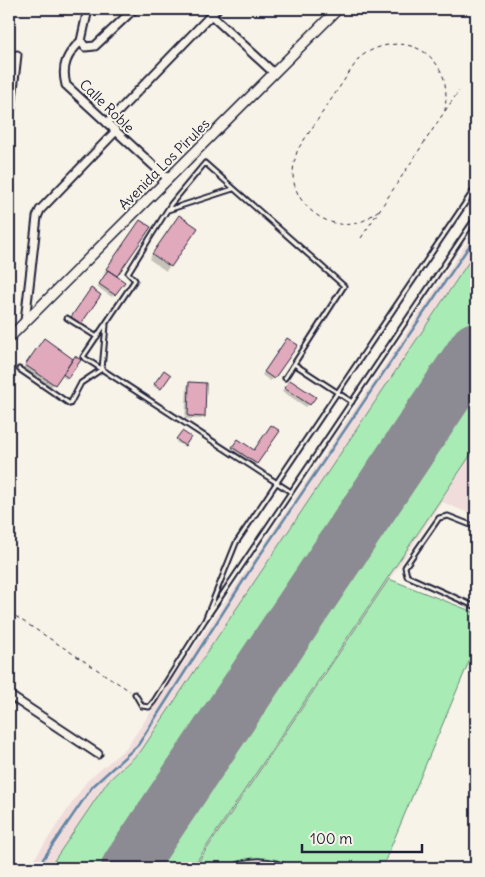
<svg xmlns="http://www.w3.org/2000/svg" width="485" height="877" viewBox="0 0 485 877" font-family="Delius,sans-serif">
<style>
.built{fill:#f0dddb}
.green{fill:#a9ebb4;stroke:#668678}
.shadow{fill:#0003}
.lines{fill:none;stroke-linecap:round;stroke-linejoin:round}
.stream{stroke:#6386a6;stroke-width:2.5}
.runway{stroke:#8c8a92;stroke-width:54}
.building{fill:#e1a9bc;stroke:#22223b}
.service-casing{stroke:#22223b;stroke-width:7}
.minor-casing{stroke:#22223b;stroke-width:11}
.tertiary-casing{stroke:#22223b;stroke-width:12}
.path{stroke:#22223b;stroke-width:1;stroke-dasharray:4 4;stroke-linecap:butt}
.service{stroke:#f7f3e8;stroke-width:3}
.minor{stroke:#f7f3e8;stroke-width:7}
.tertiary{stroke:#f7f3e8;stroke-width:9}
.labels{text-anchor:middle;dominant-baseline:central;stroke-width:4;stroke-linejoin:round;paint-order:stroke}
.street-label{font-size:14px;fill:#22223b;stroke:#f7f3e8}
</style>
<rect width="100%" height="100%" fill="#f7f3e8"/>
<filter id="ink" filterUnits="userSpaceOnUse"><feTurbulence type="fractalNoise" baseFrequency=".02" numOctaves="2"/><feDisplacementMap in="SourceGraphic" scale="10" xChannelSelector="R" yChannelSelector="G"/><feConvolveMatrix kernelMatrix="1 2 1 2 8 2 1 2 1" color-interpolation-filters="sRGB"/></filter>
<g filter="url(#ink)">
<path class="built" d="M476,229V516L442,502L194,868H28L87,781L127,747Z"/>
<path class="green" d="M476,251V321L108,868H49L108,781L141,751Z
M476,377V447L192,868H147Z
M389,579L476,613V645L382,868H194Z"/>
<path class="shadow" d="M175,220L197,228L166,271L149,259Z
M138,224L149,227L115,277L123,282L112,297L97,287L106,274L104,272Z
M44,340L73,360L67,377L66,379L60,375L50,388L22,369Z
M285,342L273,378L270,381L262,375Z
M163,373L160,388L159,390L153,386Z
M190,383L204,417L201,419H185L187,386Z
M287,384L314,398L306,407L282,391Z
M278,431L253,466L230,450L235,443L253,451Z
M181,434L184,445L183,446L176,442Z"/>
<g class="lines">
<path class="stream" d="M37,868L92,787L138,745L256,561L476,236"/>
<path class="runway" d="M128,868L476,349"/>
</g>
<path class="building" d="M179,215L198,228L171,267L152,254Z
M140,220L151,227L117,276L106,269Z
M108,270L125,282L115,295L99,284Z
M91,288L101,295L81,324L71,317Z
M44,338L73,359L55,385L25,365Z
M287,338L298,345L274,379L264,372Z
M75,356L81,360L68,378L63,374Z
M164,370L171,375L161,389L154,384Z
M290,380L316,397L310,405L284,388Z
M189,382L206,383L205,417L188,416Z
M271,425L280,431L257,464L232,447L238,439L254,450Z
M182,431L191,437L185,446L176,439Z"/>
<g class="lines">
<g class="service-casing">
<path id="service" d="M476,187L236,543L205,620L476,217
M471,194L476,197
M168,210L233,189
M67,318L97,337
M294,364L352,402
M19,369L70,404L81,383L102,369L106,325
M285,378L344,286L205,163L171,204L128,273L135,280L83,357L291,492
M474,606L407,576L405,567L439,518L448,516L476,527
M135,694L142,706L149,707L154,701L205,620
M232,868C248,858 273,859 289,868"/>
</g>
<g class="minor-casing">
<path id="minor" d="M211,15L274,73
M81,41C67,54 61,66 66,85L168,179
M81,41L85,47L95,46L134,9
M81,41L88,9
M107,123L217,9
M9,125L17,55
M25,321L37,217L40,210L115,132
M9,695L98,754"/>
</g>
<g class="tertiary-casing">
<path id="tertiary" d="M9,338L338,9"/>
</g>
<path class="path" d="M445,111L459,91
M361,238L445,111C446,100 447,87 443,76C428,39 387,36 359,58L298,149C295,157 293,166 293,175C294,206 330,233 360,222C367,220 373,214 379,210
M9,612L130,691"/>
<use href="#service" class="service"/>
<use href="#minor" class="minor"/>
<use href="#tertiary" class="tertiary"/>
</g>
</g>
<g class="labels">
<g class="street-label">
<text transform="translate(107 106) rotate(44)">Calle Roble</text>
<text transform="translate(164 164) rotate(-45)">Avenida Los Pirules</text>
</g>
</g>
<rect width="485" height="877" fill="none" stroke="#f7f3e8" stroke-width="30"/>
<rect x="15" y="15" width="455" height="847" fill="none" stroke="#22223b" stroke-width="2" filter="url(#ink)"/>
<path d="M302 844v8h120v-8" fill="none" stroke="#22223b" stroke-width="2.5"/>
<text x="310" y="844" font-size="15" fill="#22223b" stroke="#f7f3e8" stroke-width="4" paint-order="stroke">100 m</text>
</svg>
